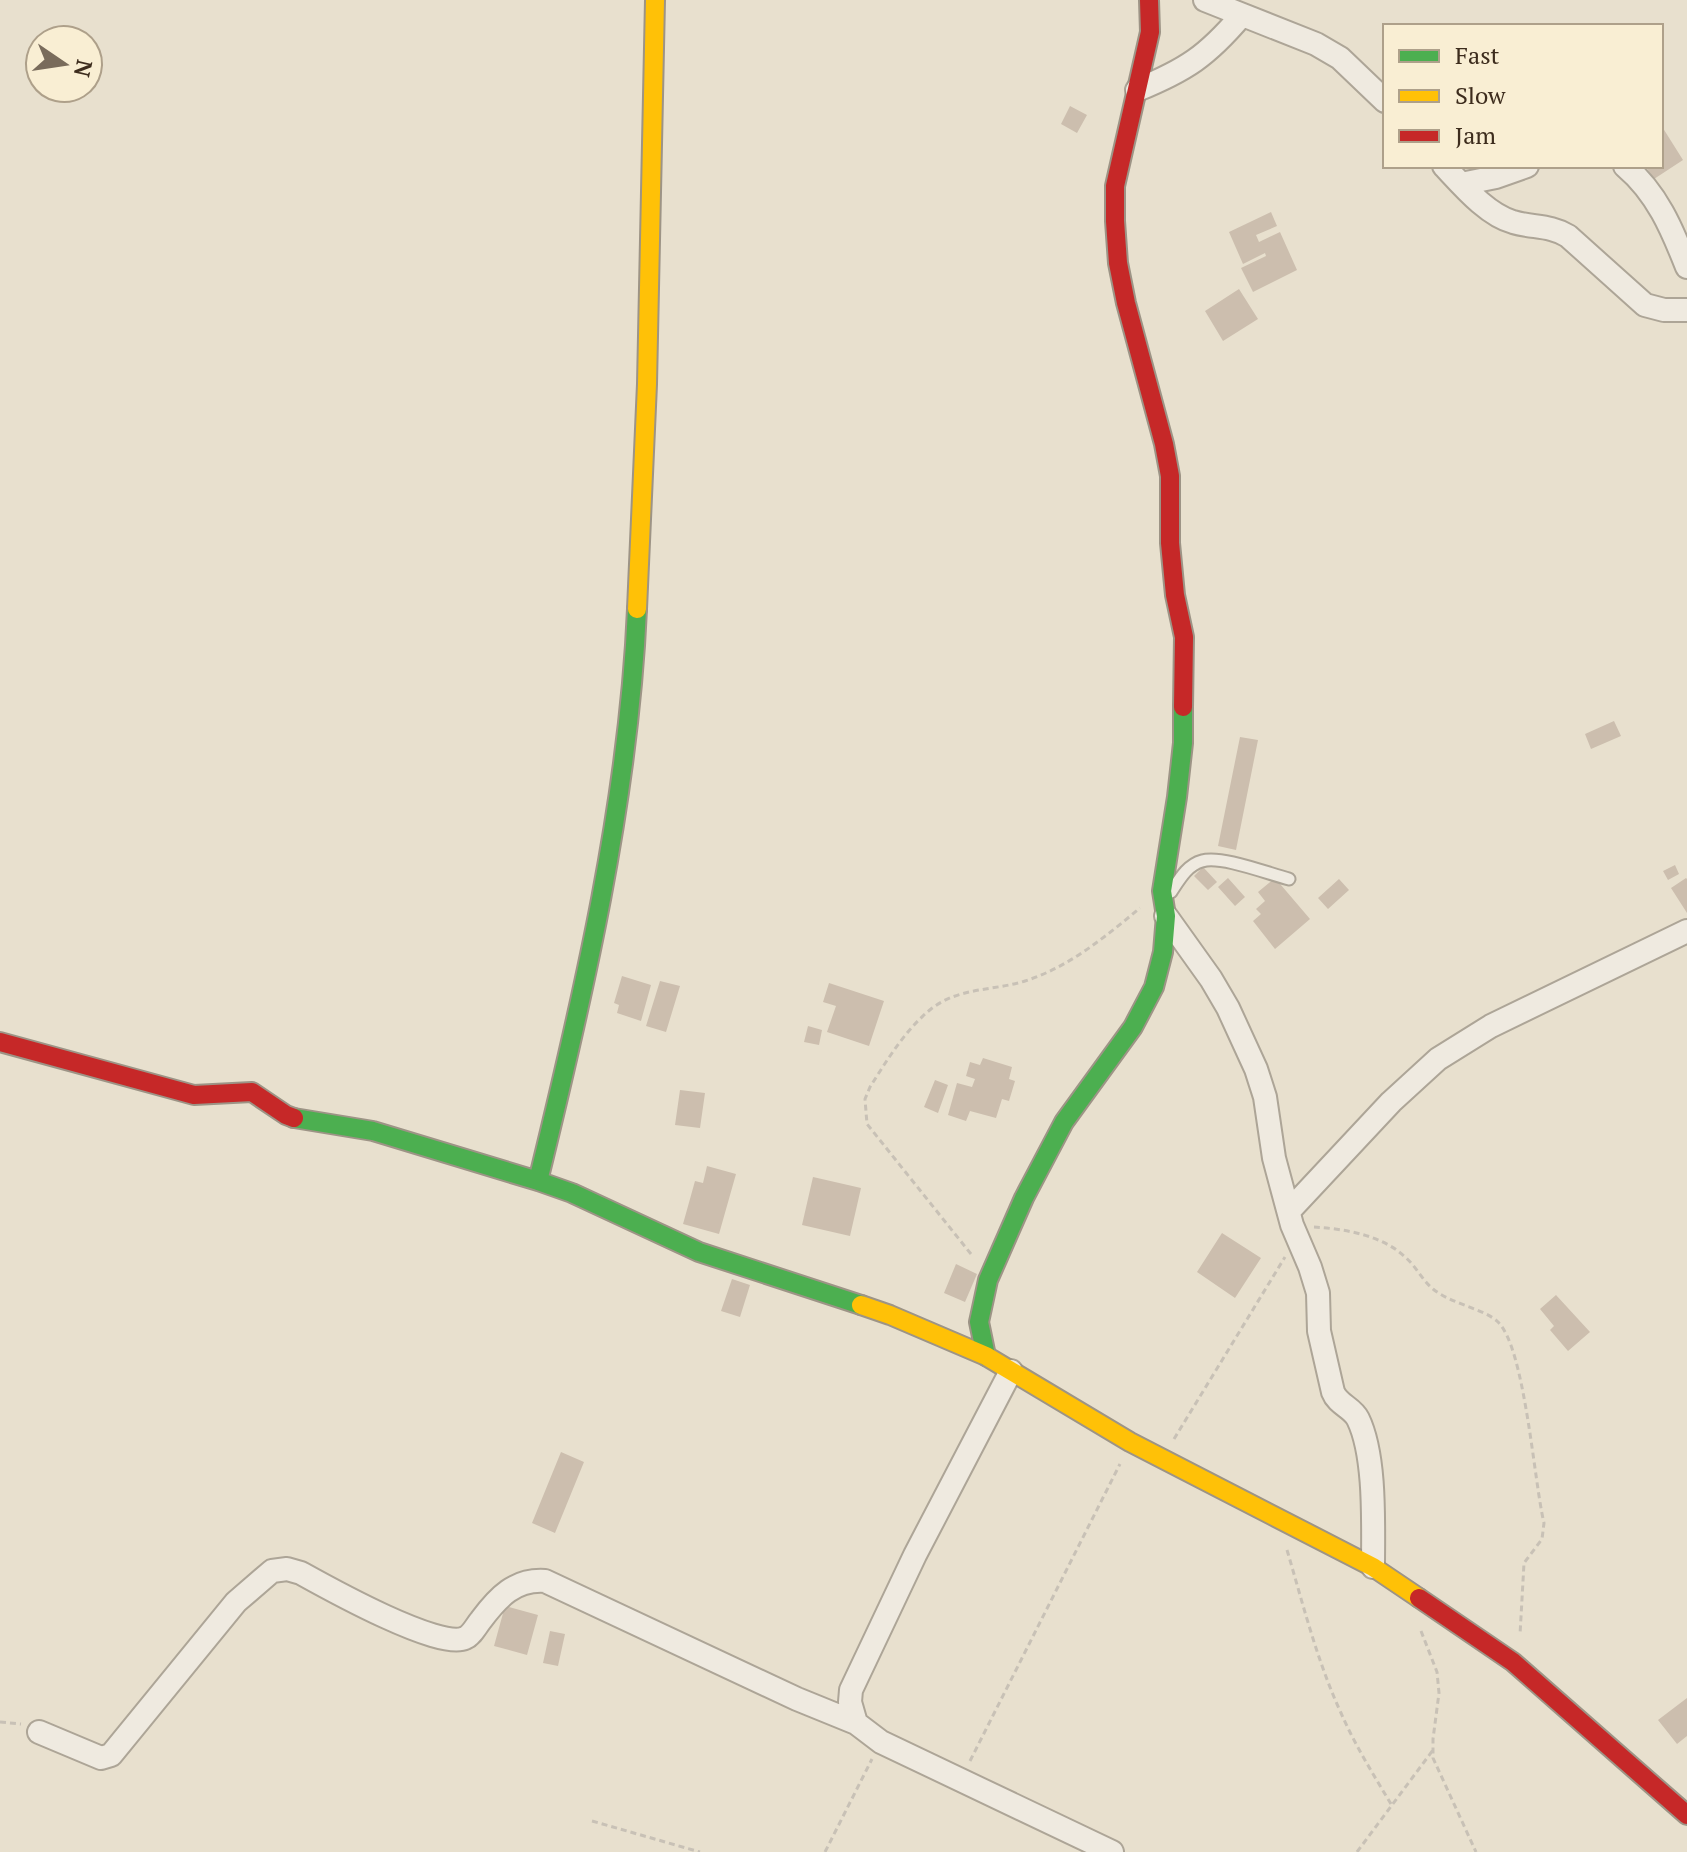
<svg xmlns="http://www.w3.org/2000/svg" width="1687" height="1852" viewBox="0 0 1687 1852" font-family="'PT Serif',serif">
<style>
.building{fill:#ccbeae}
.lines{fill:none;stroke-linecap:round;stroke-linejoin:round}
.lane-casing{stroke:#ada597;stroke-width:15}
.street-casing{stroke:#ada597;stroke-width:26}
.fast-casing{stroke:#9d9486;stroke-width:22}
.slow-casing{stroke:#9d9486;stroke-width:22}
.jam-casing{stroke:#9d9486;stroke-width:22}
.path{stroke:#c8c1b6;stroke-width:3;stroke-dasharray:6 4;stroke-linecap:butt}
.lane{stroke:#efeae0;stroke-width:11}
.street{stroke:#efeae0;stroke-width:22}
.fast{stroke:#4caf50;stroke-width:18}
.slow{stroke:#ffc107;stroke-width:18}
.jam{stroke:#c62828;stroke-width:18}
</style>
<rect width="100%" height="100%" fill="#e8e0ce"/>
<path class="building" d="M1070,106L1087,115L1077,133L1061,124Z
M1661,125L1683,160L1654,179L1645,166H1661Z
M1271,212L1277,226L1256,235L1259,242L1280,232L1297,270L1253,292L1241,268L1266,256L1265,253L1243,264L1229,232Z
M1239,289L1258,319L1223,341L1205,311Z
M1614,721L1621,736L1591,749L1585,734Z
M1240,737L1258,740L1236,850L1218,846Z
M1675,865L1679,874L1668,880L1663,871Z
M1203,867L1217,882L1208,890L1194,876Z
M1228,878L1245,897L1235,906L1218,887Z
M1275,878L1310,919L1275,949L1253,921L1261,914L1256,909L1265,901L1258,892Z
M1686,878L1687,879V913L1671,888Z
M1339,879L1349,890L1328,909L1318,898Z
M622,976L651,985L641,1021L617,1013L619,1005L614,1003Z
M660,981L680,986L666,1032L646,1026Z
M829,983L884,1001L869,1046L827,1032L836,1006L823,1002Z
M808,1026L822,1030L819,1045L804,1042Z
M983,1058L1012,1067L1009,1079L1015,1081L1009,1101L1002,1099L996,1118L970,1111L966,1121L948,1115L957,1083L972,1087L975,1079L966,1076L970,1062L980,1065Z
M935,1080L948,1085L938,1113L924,1107Z
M680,1090L705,1093L700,1128L675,1125Z
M707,1166L736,1174L719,1234L683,1224L695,1181L703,1183Z
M813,1177L861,1188L850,1236L802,1225Z
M1222,1233L1261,1258L1235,1298L1197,1272Z
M956,1264L977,1274L965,1302L944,1293Z
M732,1279L750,1285L740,1317L721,1311Z
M1556,1295L1590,1332L1568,1351L1550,1330L1554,1326L1540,1309Z
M561,1452L584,1462L555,1533L532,1523Z
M505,1606L538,1615L527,1655L494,1646Z
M550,1631L565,1634L558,1666L543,1663Z
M1687,1698V1736L1677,1744L1658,1720Z"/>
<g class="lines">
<g class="lane-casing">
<path id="lane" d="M1171,892C1179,880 1187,865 1202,861C1221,855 1269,874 1289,879"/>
</g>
<g class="street-casing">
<path id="street" d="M1205,0L1316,44L1340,58L1385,101
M1137,90C1186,70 1207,56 1241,16
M1444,166C1462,185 1487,215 1513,222C1533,228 1550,225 1568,236L1645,305L1664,310H1687
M1625,166C1657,193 1672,229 1687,267
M1461,184L1496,177L1527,166
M1166,916L1211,979L1228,1008L1256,1069L1265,1097L1274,1158L1292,1225L1310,1267L1318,1293L1319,1331L1333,1392C1338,1405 1352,1407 1358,1419C1376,1456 1373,1525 1373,1567
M1289,1211L1391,1102L1438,1059L1491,1026L1687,931
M1011,1371L915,1555L851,1690L850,1702L856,1723L881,1742L1112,1852
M39,1732L101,1758L111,1755L236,1602L272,1571L287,1569L301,1573C328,1588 439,1650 465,1638C472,1635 476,1626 481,1620C498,1597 515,1579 545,1581L797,1699L856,1723"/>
</g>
<g class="fast-casing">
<path id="fast" d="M294,1118L373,1131L538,1181L572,1193L699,1252L861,1305
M538,1181C583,997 629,799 637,609
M986,1356L979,1322L988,1280L1024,1198L1064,1122L1133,1027L1154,987L1163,952L1166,916L1162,891L1177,797L1183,743V707"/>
</g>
<g class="slow-casing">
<path id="slow" d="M637,609L647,384L655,0
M861,1305L890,1315L986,1356L1130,1442L1373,1567L1419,1598"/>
</g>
<g class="jam-casing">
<path id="jam" d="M1149,0L1150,32L1115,186V221L1118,263L1126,303L1164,444L1170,476V543L1175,595L1184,637L1183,707
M0,1042L194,1095L252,1092L286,1115L294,1118
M1419,1598L1513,1662L1687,1815"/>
</g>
<path class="path" d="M1314,1227C1345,1229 1382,1235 1405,1257C1416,1266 1422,1280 1433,1289C1451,1304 1485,1309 1498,1322C1525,1348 1534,1482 1544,1523L1542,1539L1524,1563L1520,1635
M971,1254L867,1124L865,1099L870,1087C887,1060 906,1029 931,1009C959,987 993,991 1025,981C1069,967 1105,937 1140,908
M1174,1439L1285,1257
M1287,1550C1303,1604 1317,1661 1341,1713C1355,1745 1373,1774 1391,1804
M1421,1631L1437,1672L1439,1693L1433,1739V1758L1476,1852
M0,1722L21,1724
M970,1761L1120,1464
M592,1821L700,1852
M825,1852L872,1759
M1357,1852L1433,1750"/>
<use href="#lane" class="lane"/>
<use href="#street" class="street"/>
<use href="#fast" class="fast"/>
<use href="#slow" class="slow"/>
<use href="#jam" class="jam"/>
</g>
<rect x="1383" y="24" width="280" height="144" fill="#f9eed3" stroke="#aea08a" stroke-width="2"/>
<rect x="1399" y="50" width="40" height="12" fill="#4caf50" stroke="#aea08a" stroke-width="2"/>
<text x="1455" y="64" font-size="24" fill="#3d2c1d">Fast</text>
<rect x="1399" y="90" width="40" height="12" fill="#ffc107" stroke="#aea08a" stroke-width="2"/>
<text x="1455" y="104" font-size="24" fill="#3d2c1d">Slow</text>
<rect x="1399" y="130" width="40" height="12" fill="#c62828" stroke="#aea08a" stroke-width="2"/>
<text x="1455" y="144" font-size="24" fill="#3d2c1d">Jam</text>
<g transform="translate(64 64) rotate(103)"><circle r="38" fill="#f9eed3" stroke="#aea08a" stroke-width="2"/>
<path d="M0-6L14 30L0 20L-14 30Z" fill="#796b5b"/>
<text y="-12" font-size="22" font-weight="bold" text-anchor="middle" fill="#3d2c1d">N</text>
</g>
</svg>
